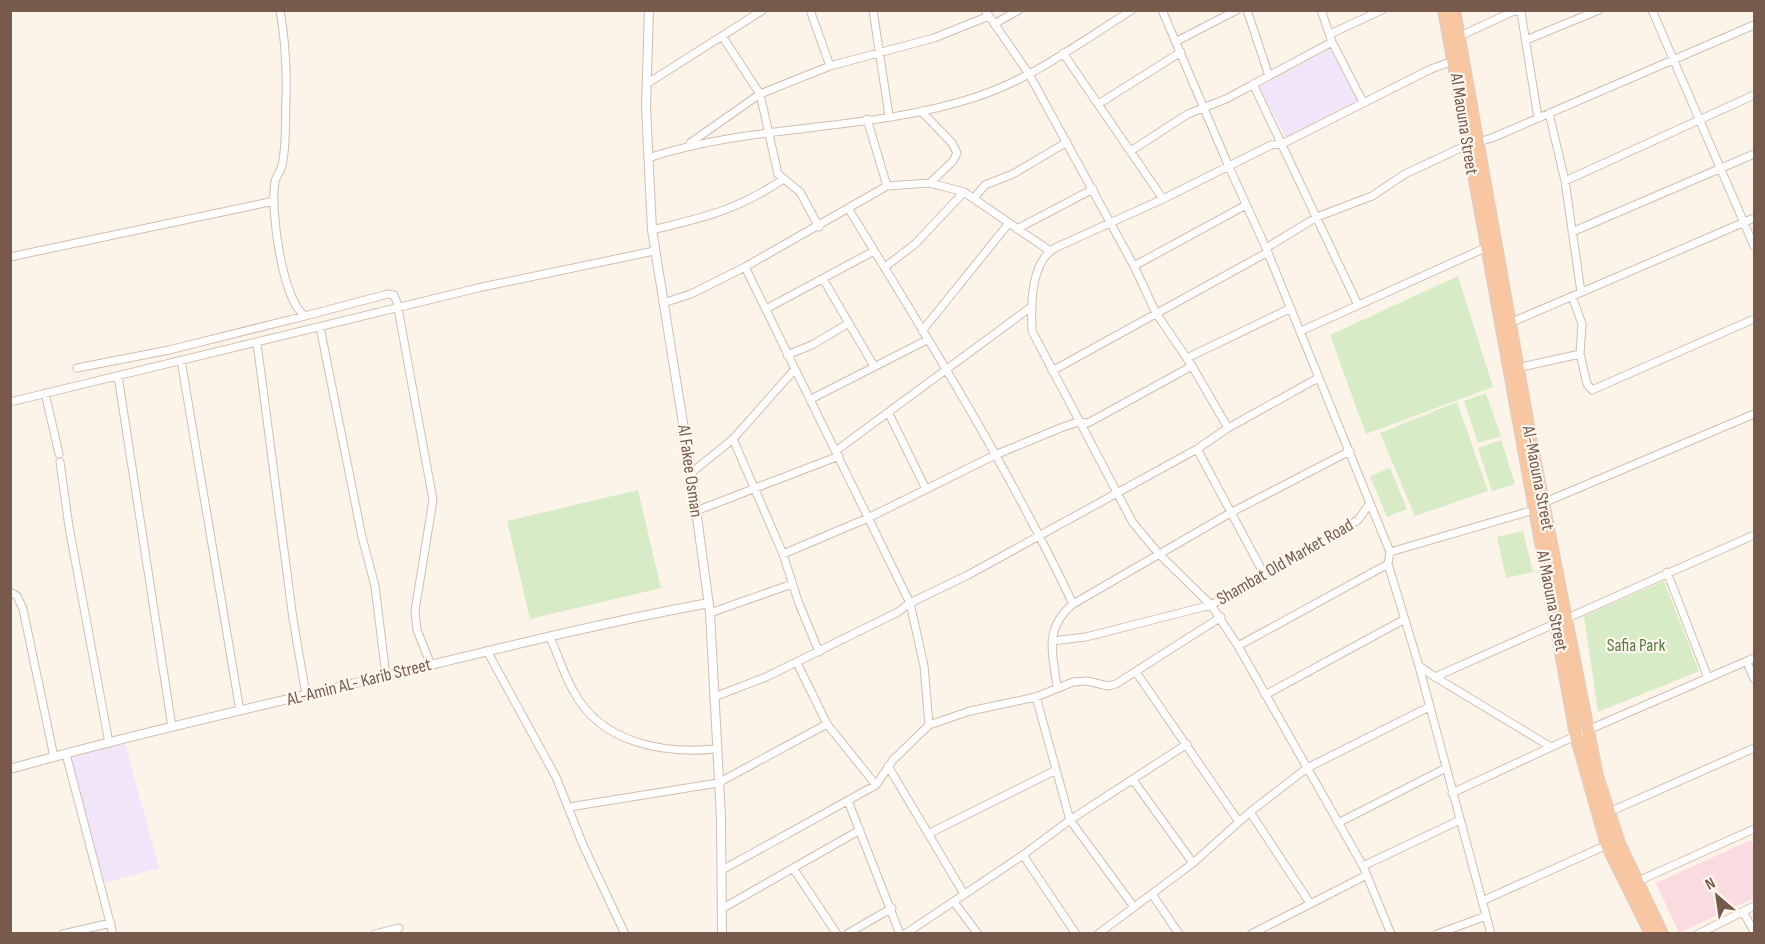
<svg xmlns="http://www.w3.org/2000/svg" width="1765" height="944" viewBox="0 0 1765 944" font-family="'Sofia Sans Condensed',sans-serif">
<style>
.education{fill:#f1e5f9}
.medical{fill:#fadce0}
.park{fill:#d6ebc6}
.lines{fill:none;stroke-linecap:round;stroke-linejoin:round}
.minor-casing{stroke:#d1beb0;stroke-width:9}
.tertiary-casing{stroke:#d1beb0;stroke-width:10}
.trunk-casing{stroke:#d9d1cd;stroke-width:14}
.minor{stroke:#fff;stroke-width:7}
.tertiary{stroke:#fff;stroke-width:8}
.trunk{stroke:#f8c6a1;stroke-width:12}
.labels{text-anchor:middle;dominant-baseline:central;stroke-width:4.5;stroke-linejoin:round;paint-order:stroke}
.street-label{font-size:18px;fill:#775a4c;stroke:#fff8ef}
.park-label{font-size:18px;fill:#567d43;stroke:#fff8ef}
</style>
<rect width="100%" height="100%" fill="#fcf4e9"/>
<path class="education" d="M1330,49L1358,101L1287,139L1259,87Z
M125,743L159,868L105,883L70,758Z"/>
<path class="medical" d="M1751,840L1754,848V898L1679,933L1656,883Z"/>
<path class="park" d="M1458,276L1493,387L1366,434L1330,335Z
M1486,393L1501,436L1478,443L1464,401Z
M1457,402L1488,491L1415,516L1380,433Z
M1501,440L1515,484L1492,491L1478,448Z
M1390,468L1407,509L1387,517L1370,476Z
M638,490L661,588L530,619L507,521Z
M1523,531L1533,572L1506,578L1497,537Z
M1664,581L1699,671L1598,712L1584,616Z"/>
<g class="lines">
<g class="minor-casing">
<path id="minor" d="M280,10C285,39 287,67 286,97C285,119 287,143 282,165C281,171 276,176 275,182C270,209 282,300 305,316L388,294L394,295L397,303L433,500L415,611L417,630L431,665
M810,10L830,66
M873,10L889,116
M985,10L1029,74L1134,266L1156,313L1192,366L1228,428
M1162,10L1229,167L1266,248L1370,503L1358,520L1211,605L1238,646L1363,866L1391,934
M1247,10L1269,76
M1321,10L1332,42L1363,102
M1652,10L1754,246
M994,24L1019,10
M1330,34L1382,10
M722,36L760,94L778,174L800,192L819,227
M1458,37L1514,11L1521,12L1538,118
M1526,40L1599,10
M1177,41L1237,10
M1063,53L1163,199
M648,83L763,10
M1253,84L1358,305
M1100,103L1181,52
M921,111L952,143L957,153L953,161L930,183
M1549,113L1565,181L1581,292
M867,119L887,186
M690,143L760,94L830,66L934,38L989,16
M1132,150L1188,114L1226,99L1332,42
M648,158C754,123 870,132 976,97C1032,79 1082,41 1132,10
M1565,181L1754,95
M974,198L985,185L1013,174L1067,142
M848,208C928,338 1008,467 1073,604
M1017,229L1093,189
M652,230C705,217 735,211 782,180
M1572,232L1754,154
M1266,248L1317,217L1372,196L1405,174L1467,145L1492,138L1754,25
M10,257L274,201
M1134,266L1246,205
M745,267L910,603L924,666L929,725
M885,267L915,244L964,192
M823,279L874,366
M1572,296L1582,324L1580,354L1587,384L1592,390L1754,319
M663,303L691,294L745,267L887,186L930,183L964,192L1050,251
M766,309L874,251
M1510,323L1754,218
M320,327L362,537L375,586L386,676
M922,331L1009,223
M1301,331L1485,248
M257,343L293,619L306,695
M787,355L812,345L849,323
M1187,358L1291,308
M181,360L240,711
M77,368L169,350L305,316
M1517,368L1580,354
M1052,371L1268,252
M118,376L172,727
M45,393L59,454
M811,399L927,340
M10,402L482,287L654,251
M889,414L926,489
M733,439L783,554L798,601L819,652
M1197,449L1264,574
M837,450L1031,307
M60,462L69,527L109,743
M691,473L733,439L795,369
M1370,503L1390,552L1388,564L1419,666L1491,934
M696,511L839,456
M1390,552L1534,510L1543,503L1754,414
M783,554L868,518L995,455L1063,427L1078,422L1088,423L1192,366
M1667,572L1708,678
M10,592L17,596L23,609L54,757
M1211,605L1159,554L1133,523L1032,331C1031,306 1030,260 1057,247L1163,199L1271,145L1282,144L1431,69L1453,61
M710,613L792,584
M550,637C558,655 564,675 574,692C601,743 663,754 715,749
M1052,641L1086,637L1211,605
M1238,646L1388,564
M487,651L556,777L583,845L625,934
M1747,662L1754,679
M797,663L827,724L876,785
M1419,666L1435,677L1754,535
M1136,672L1239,822
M1435,677L1551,747
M1057,688C1053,653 1043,629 1073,604L1232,512L1350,451
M1265,695L1405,619
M714,697L766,677L898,612L910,603L968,575L1197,449L1228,428L1318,378
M1036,697L1070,820L1134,907
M66,754L113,934
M888,766L964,894
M1133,780L1193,863
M1452,793L1588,730L1754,658
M848,801L900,934
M569,807L718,783L827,724
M1250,812L1310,903
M1607,813L1754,748
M1338,823L1446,768
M928,834L1056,770
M1023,855L1076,934
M1363,866L1460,820
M793,868L837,934
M722,870L876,785L893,760L929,725L970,711L1036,697L1073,682L1087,681L1108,686L1116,684L1221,617
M1636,882L1754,829
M1152,894L1179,934
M1482,901L1607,845
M954,902L978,934
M723,908L860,830
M1743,912L1754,931
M63,934L111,923
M375,934L399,928
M847,934L892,908
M905,934L1023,855L1070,820L1187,744
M1098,934L1193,863L1250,812L1307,768L1429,707
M1251,934L1367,875
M1437,934L1486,916
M1698,934L1754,906"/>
</g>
<g class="tertiary-casing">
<path id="tertiary" d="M649,10L646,107L652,230L691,473L710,613L721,817L722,934
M10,769C134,734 260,706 385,676C493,650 600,623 709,603"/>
</g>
<g class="trunk-casing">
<path id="trunk" d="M1444,10L1576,735L1607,845L1651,934
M1454,10L1531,442L1597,776L1619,843L1662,934"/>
</g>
<use href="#minor" class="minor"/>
<use href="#tertiary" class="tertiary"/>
<use href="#trunk" class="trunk"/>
</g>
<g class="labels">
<g class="street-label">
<text transform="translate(1464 124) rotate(81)">Al Maouna Street</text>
<text transform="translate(690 471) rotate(82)">Al Fakee Osman</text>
<text transform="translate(1538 478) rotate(79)">Al-Maouna Street</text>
<text transform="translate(1285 562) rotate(-30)">Shambat Old Market Road</text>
<text transform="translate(1552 601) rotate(79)">Al Maouna Street</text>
<text transform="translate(359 682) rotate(-14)">AL-Amin AL- Karib Street</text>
</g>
<g class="park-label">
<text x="1636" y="645">Safia Park</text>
</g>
</g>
<rect width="1765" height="944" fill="none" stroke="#775a4c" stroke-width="24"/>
<g transform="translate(1717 896) rotate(331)" stroke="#fff8ef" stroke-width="4.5" paint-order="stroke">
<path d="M0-4.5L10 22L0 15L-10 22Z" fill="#775a4c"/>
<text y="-9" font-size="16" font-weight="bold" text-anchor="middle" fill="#775a4c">N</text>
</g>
</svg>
